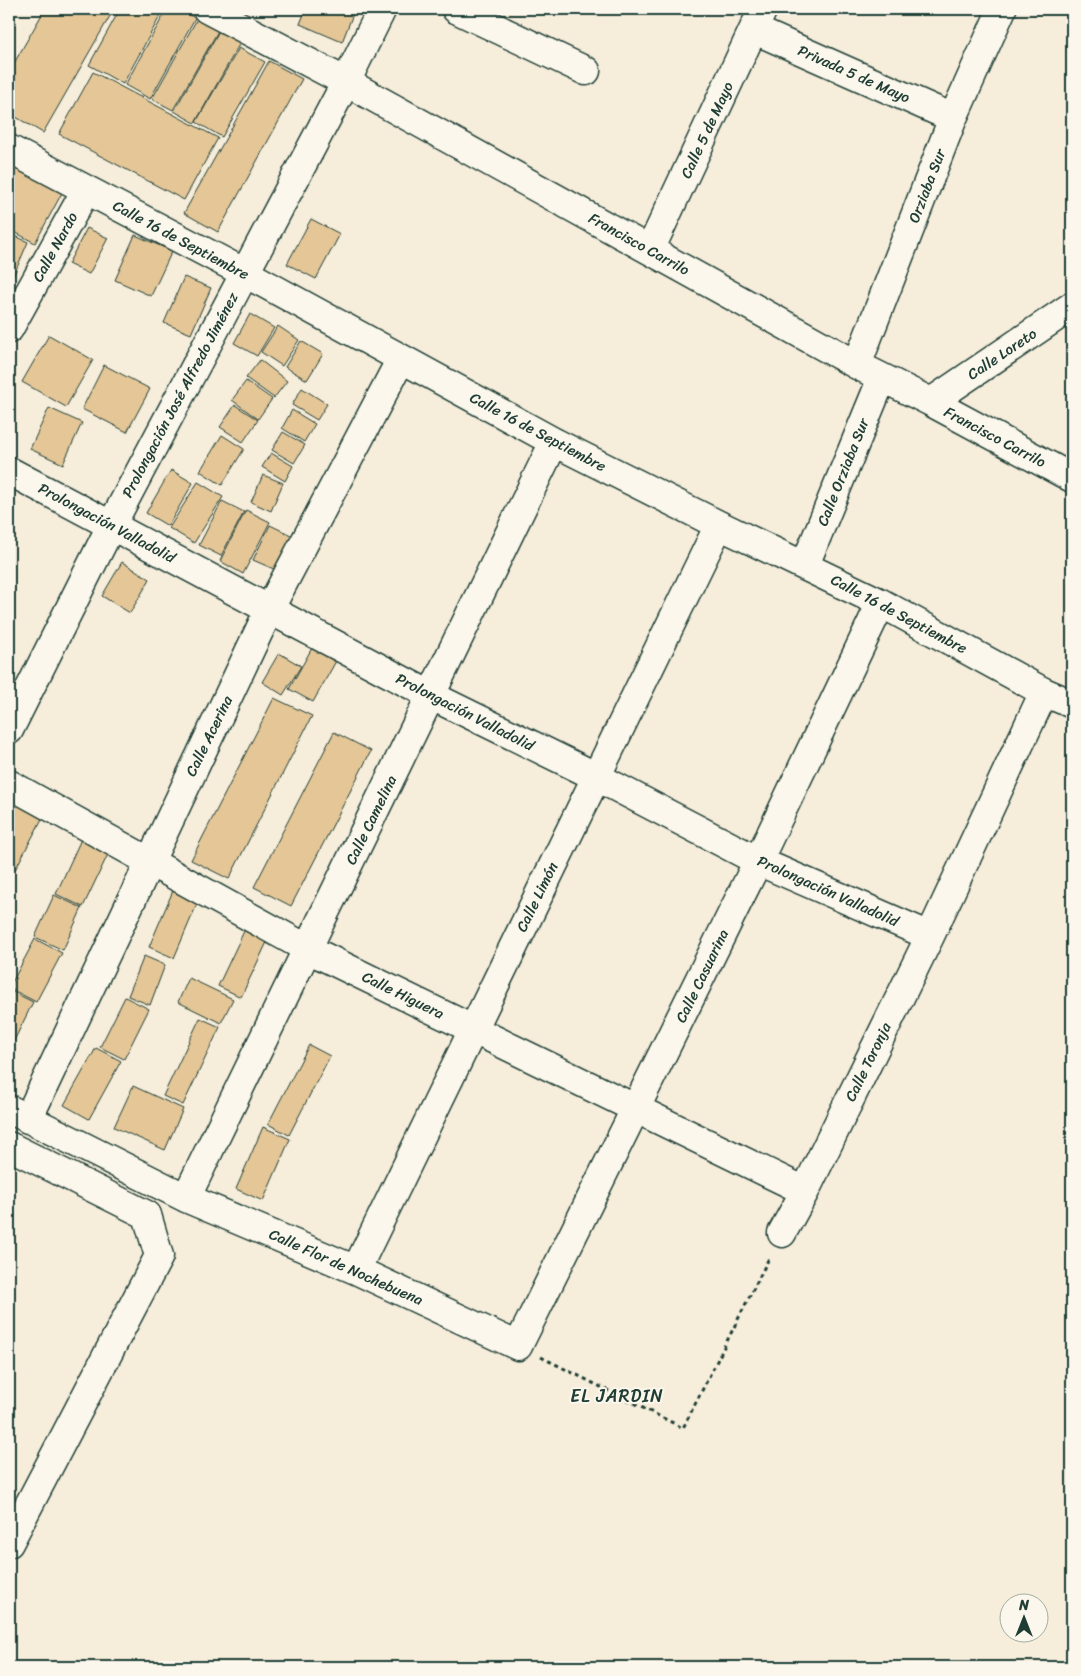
<svg xmlns="http://www.w3.org/2000/svg" width="1081" height="1676" viewBox="0 0 1081 1676" font-family="Sriracha,sans-serif">
<style>
.building{fill:#e4c697;stroke:#1f3d34}
.lines{fill:none;stroke-linecap:round;stroke-linejoin:round}
.minor-casing{stroke:#1f3d34;stroke-width:31}
.path{stroke:#1f3d34;stroke-width:3;stroke-dasharray:4 4;stroke-linecap:butt}
.minor{stroke:#fbf7ec;stroke-width:28}
.labels{text-anchor:middle;dominant-baseline:central;stroke-width:4;stroke-linejoin:round;paint-order:stroke}
.street-label{font-size:15px;fill:#1f3d34;stroke:#fbf7ec}
.quarter-label{font-size:18px;letter-spacing:1px;fill:#1f3d34;stroke:#fbf7ec}
</style>
<rect width="100%" height="100%" fill="#f6eddb"/>
<filter id="ink" filterUnits="userSpaceOnUse"><feTurbulence type="fractalNoise" baseFrequency=".02" numOctaves="2"/><feDisplacementMap in="SourceGraphic" scale="10" xChannelSelector="R" yChannelSelector="G"/><feConvolveMatrix kernelMatrix="1 2 1 2 8 2 1 2 1" color-interpolation-filters="sRGB"/></filter>
<g filter="url(#ink)">
<path class="building" d="M45,9H114L43,133L9,113V72Z
M120,9H164L123,84L89,65Z
M167,9H178L195,18L150,99L125,85Z
M306,9H355L342,42L300,24Z
M197,19L218,31L173,110L152,99Z
M219,31L240,43L195,123L174,111Z
M239,48L265,62L222,137L196,122Z
M269,61L302,79L218,232L184,213Z
M93,72L218,138L184,200L59,134Z
M9,163L63,191L35,243L9,229Z
M311,219L340,234L316,279L287,264Z
M87,228L108,238L89,274L68,264Z
M9,233L28,242L9,286Z
M135,235L172,251L151,296L115,280Z
M184,277L211,288L191,334L164,323Z
M250,314L274,328L257,356L234,343Z
M278,326L299,340L282,366L261,352Z
M49,335L93,360L66,407L22,382Z
M301,341L323,354L307,380L285,367Z
M260,360L287,381L274,398L246,378Z
M104,365L150,389L127,432L82,409Z
M246,381L272,399L258,419L232,400Z
M302,388L327,404L317,420L292,405Z
M235,405L258,420L243,442L220,427Z
M49,408L82,423L63,464L30,449Z
M292,410L315,424L304,442L282,428Z
M283,432L305,445L294,463L272,450Z
M222,435L244,449L222,485L200,471Z
M271,453L293,466L285,481L262,467Z
M171,470L193,483L168,526L146,513Z
M263,475L283,483L271,511L251,502Z
M198,482L223,497L194,543L169,528Z
M222,501L244,512L221,556L199,545Z
M246,510L270,522L243,574L220,561Z
M270,525L293,536L276,570L253,560Z
M122,562L150,579L130,613L102,596Z
M312,648L336,661L313,702L289,689Z
M279,653L301,666L283,695L262,682Z
M274,698L312,716L229,879L191,860Z
M334,732L371,751L291,906L254,887Z
M15,803L43,817L9,881V815Z
M82,837L110,850L83,907L56,894Z
M175,886L200,897L174,958L149,947Z
M54,895L82,908L63,950L35,937Z
M245,929L268,940L241,997L218,986Z
M35,939L62,953L36,1002L9,988Z
M144,956L165,965L150,1005L128,996Z
M189,978L233,999L221,1023L178,1002Z
M9,990L33,1002L9,1051Z
M125,997L149,1009L124,1059L100,1047Z
M200,1018L220,1027L183,1105L163,1096Z
M309,1045L330,1056L289,1135L268,1124Z
M96,1048L121,1061L89,1119L64,1105Z
M133,1086L183,1109L165,1150L114,1127Z
M263,1127L290,1139L263,1201L236,1189Z"/>
<g class="lines">
<g class="minor-casing">
<path id="minor" d="M207,9L346,82L857,365L931,402L1072,478
M456,9L586,71
M755,30L953,118
M9,149L245,273L554,442L719,525L881,603L1044,692L1072,704
M650,250L763,9
M9,329L86,190
M857,365L953,118L1002,9
M931,402L1072,306
M9,471L432,696L595,776L758,861L930,936
M805,565L882,378
M9,730L111,526L346,82L382,9
M9,784L308,949L805,1191
M9,1109L186,1198L356,1270L518,1346L758,861L881,603
M28,1119L269,610L401,359
M9,1146L147,1215L159,1256L9,1543
M186,1198L554,442
M782,1233L805,1191L930,936L1044,692
M356,1270L719,525"/>
</g>
<path class="path" d="M541,1357L683,1428L770,1256"/>
<use href="#minor" class="minor"/>
</g>
</g>
<g class="labels">
<g class="street-label">
<text transform="translate(854 74) rotate(24)">Privada 5 de Mayo</text>
<text transform="translate(707 130) rotate(-65)">Calle 5 de Mayo</text>
<text transform="translate(927 186) rotate(-69)">Orziaba Sur</text>
<text transform="translate(181 240) rotate(28)">Calle 16 de Septiembre</text>
<text transform="translate(639 244) rotate(29)">Francisco Carrilo</text>
<text transform="translate(55 247) rotate(-61)">Calle Nardo</text>
<text transform="translate(1002 354) rotate(-34)">Calle Loreto</text>
<text transform="translate(180 395) rotate(-62)">Prolongación José Alfredo Jiménez</text>
<text transform="translate(538 432) rotate(28)">Calle 16 de Septiembre</text>
<text transform="translate(995 437) rotate(28)">Francisco Carrilo</text>
<text transform="translate(843 472) rotate(-68)">Calle Orziaba Sur</text>
<text transform="translate(107 523) rotate(28)">Prolongación Valladolid</text>
<text transform="translate(899 614) rotate(28)">Calle 16 de Septiembre</text>
<text transform="translate(465 712) rotate(27)">Prolongación Valladolid</text>
<text transform="translate(209 736) rotate(-64)">Calle Acerina</text>
<text transform="translate(371 820) rotate(-64)">Calle Camelina</text>
<text transform="translate(828 891) rotate(24)">Prolongación Valladolid</text>
<text transform="translate(537 897) rotate(-64)">Calle Limón</text>
<text transform="translate(702 976) rotate(-64)">Calle Casuarina</text>
<text transform="translate(403 995) rotate(26)">Calle Higuera</text>
<text transform="translate(868 1062) rotate(-64)">Calle Toronja</text>
<text transform="translate(346 1267) rotate(24)">Calle Flor de Nochebuena</text>
</g>
<g class="quarter-label">
<text x="617" y="1396">EL JARDIN</text>
</g>
</g>
<rect width="1081" height="1676" fill="none" stroke="#fbf7ec" stroke-width="30"/>
<rect x="15" y="15" width="1051" height="1646" fill="none" stroke="#1f3d34" stroke-width="2" filter="url(#ink)"/>
<g transform="translate(1024 1618)"><circle r="24" fill="#fbf7ec" stroke="#a3ada2"/>
<path d="M0-4L9 19L0 12L-9 19Z" fill="#1f3d34"/>
<text y="-8" font-size="14" font-weight="bold" text-anchor="middle" fill="#1f3d34">N</text>
</g>
</svg>
